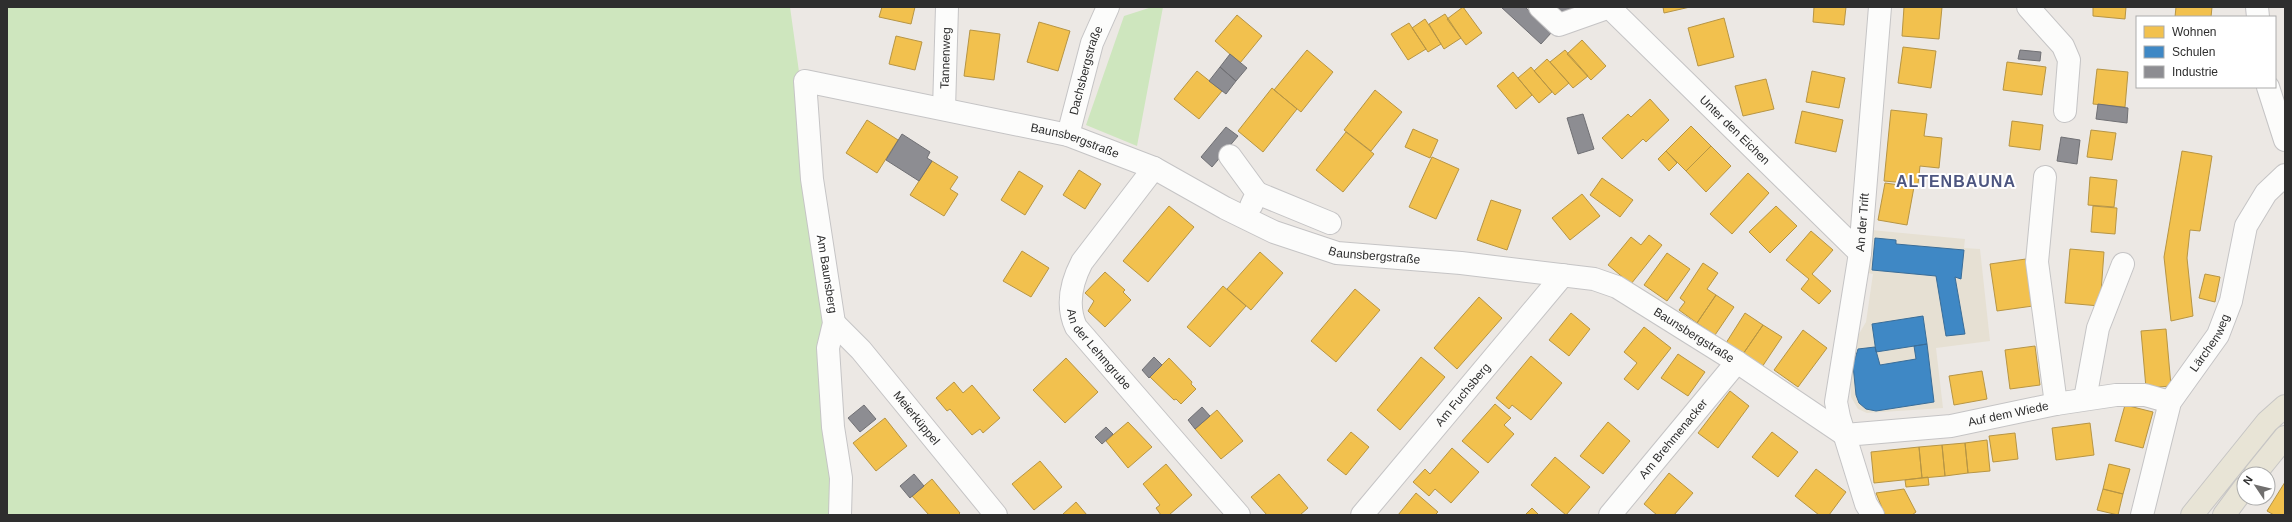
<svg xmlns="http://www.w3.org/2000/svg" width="2292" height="522" viewBox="0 0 2292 522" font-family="Helvetica,sans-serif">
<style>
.education{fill:#e6e0d3}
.green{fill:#cee6be}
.homes{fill:#f2c14e;stroke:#b79544}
.schools{fill:#3f88c5;stroke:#3a6d98}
.industry{fill:#8d8d92;stroke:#707074}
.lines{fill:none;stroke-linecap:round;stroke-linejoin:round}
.minor-casing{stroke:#c5c4c5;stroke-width:24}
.major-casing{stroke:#c6c5c4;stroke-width:24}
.minor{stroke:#fcfcfb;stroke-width:22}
.major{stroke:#e8e4d6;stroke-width:22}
.labels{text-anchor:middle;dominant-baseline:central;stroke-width:4;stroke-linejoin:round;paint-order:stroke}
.street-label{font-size:12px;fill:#2e2e2e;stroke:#fff}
.district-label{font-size:16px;font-weight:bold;letter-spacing:1px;fill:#4d5680;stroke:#fff}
</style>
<rect width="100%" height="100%" fill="#ece8e4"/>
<path class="education" d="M1871,230L1965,239L1964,248L1980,249L1990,341L1936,348L1943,408L1867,413L1858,409L1851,397L1850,370L1856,339L1866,322L1873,274L1864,272Z"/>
<path class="green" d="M7,7H790L841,374L837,515H7Z
M1152,7H1163L1137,146L1086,125L1124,16Z"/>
<path class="homes" d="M882,7H915L911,24L879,17Z
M1463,7L1482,33L1466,45L1447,19Z
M1663,7H1690L1664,13Z
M1814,7H1846L1844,25L1813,22Z
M1904,7H1942L1939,39L1902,36Z
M2093,7H2126L2125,19L2093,16Z
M2176,7H2212L2211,17H2175Z
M1445,14L1461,38L1444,49L1429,24Z
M1237,15L1262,36L1240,63L1215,41Z
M1724,18L1734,57L1698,66L1688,28Z
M1425,19L1441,44L1428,52L1412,28Z
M1039,22L1070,31L1058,71L1027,62Z
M1409,23L1426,49L1408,60L1391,34Z
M970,30L1000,34L994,80L964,76Z
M896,36L922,42L915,70L889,64Z
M1582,40L1606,66L1591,80L1567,54Z
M1903,47L1936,51L1931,88L1898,83Z
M1307,50L1333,72L1301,112L1274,90Z
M1565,50L1588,76L1573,88L1550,62Z
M1547,59L1569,83L1555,95L1534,71Z
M2007,62L2046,67L2042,95L2003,90Z
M1531,67L1552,92L1539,103L1518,78Z
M2097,69L2128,72L2125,107L2093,104Z
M1197,71L1222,91L1199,119L1174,99Z
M1812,71L1845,78L1839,108L1806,102Z
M1513,72L1532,95L1516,109L1497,86Z
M1766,79L1774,109L1743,116L1735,86Z
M1272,88L1297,109L1263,152L1238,131Z
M1375,90L1402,112L1371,151L1344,130Z
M1650,99L1669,120L1646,142L1643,139L1622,159L1602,138L1628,114L1631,117Z
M1891,110L1927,114L1924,136L1942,138L1939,168L1920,166L1918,184L1884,181Z
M1802,111L1843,120L1836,152L1795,143Z
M867,120L898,140L877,173L846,153Z
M2012,121L2043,125L2040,150L2009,146Z
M1691,126L1711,146L1686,171L1666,151Z
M1413,129L1438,140L1430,158L1405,147Z
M2091,130L2116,133L2112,160L2087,157Z
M1346,132L1374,154L1343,192L1316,170Z
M1711,146L1731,166L1706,192L1686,171Z
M1666,151L1677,163L1669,171L1658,159Z
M2182,151L2212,156L2200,231L2190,230L2187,258L2193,316L2171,321L2164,257Z
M1432,157L1459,169L1436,219L1409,207Z
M932,161L958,177L950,189L958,194L944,216L910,195Z
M1079,170L1101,184L1085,209L1063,195Z
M1019,171L1043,186L1025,215L1001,200Z
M1748,173L1769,193L1732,234L1710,214Z
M2090,177L2117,180L2114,207L2088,205Z
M1602,178L1633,200L1620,217L1590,195Z
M1885,183L1914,187L1907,225L1878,220Z
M1582,194L1600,216L1570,240L1552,218Z
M1491,200L1521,210L1507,250L1477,240Z
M1169,206L1194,227L1148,282L1123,261Z
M1776,206L1797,226L1770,253L1749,232Z
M2093,206L2117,208L2115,234L2091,232Z
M1811,231L1833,250L1812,274L1831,291L1819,304L1801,289L1809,279L1786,260Z
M1649,235L1662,245L1631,284L1608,265L1631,237L1641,245Z
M2070,249L2104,252L2100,306L2065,303Z
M1022,251L1049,268L1031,297L1003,281Z
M1260,252L1283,273L1251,310L1227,289Z
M1667,253L1690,269L1667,301L1644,285Z
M2026,259L2033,306L1997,311L1990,264Z
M1703,263L1718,273L1707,289L1716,295L1697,323L1679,310L1685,302L1680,298Z
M1105,272L1125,290L1123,292L1131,300L1105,327L1088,311L1094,301L1085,293Z
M2205,274L2220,277L2215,302L2199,298Z
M1223,286L1246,306L1210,347L1187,327Z
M1355,289L1380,310L1336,362L1311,341Z
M1716,295L1734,307L1715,335L1697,323Z
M1479,297L1502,318L1457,369L1434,348Z
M1571,313L1590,329L1569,356L1549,340Z
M1745,313L1763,325L1743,354L1726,343Z
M1763,325L1782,337L1762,367L1743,354Z
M1644,327L1671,348L1638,390L1624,379L1637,363L1624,352Z
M2166,329L2171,386L2146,388L2141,331Z
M1803,330L1827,348L1798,387L1774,370Z
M2035,346L2040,385L2010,389L2005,350Z
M1678,354L1705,372L1688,396L1661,378Z
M1531,356L1562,383L1531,420L1512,405L1509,409L1496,398Z
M1421,357L1445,377L1400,430L1377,410Z
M1066,358L1098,392L1065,423L1033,390Z
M1169,358L1192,382L1191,384L1196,389L1181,404L1176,399L1174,400L1150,377Z
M1982,371L1987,399L1954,405L1949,376Z
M954,382L963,393L972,385L1000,418L983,433L980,429L972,435L950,409L947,411L936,398Z
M1730,391L1749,406L1718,448L1698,433Z
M1495,404L1511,418L1504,425L1514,434L1488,463L1462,441Z
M2125,405L2153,412L2143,448L2115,441Z
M1217,410L1243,441L1221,459L1195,429Z
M885,418L907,446L876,471L853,443Z
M1128,422L1152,447L1128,468L1106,441Z
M1608,422L1630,441L1603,474L1580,456Z
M2090,423L2094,455L2056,460L2052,428Z
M1351,432L1369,447L1346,475L1327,460Z
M1772,432L1798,452L1778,477L1752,457Z
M2015,433L2018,459L1993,462L1989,436Z
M1987,440L1990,471L1968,473L1965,443Z
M1965,443L1968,473L1945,476L1942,445Z
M1942,445L1945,476L1922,478L1919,447Z
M1919,447L1922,478L1874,483L1871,452Z
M1452,448L1479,472L1451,503L1435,489L1429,496L1413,482L1425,469L1430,474Z
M1555,457L1590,487L1566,515L1531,485Z
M1040,461L1062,487L1034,510L1012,484Z
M1166,464L1192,495L1169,515H1161L1156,508L1160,505L1143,484Z
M2109,464L2130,469L2123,494L2103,489Z
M1816,469L1846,492L1829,515H1819L1795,496Z
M1669,473L1693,493L1674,515H1657L1644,504Z
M1279,474L1308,508L1300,515H1267L1251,497Z
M1928,477L1929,485L1906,487L1905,480Z
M932,479L960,513L958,515H929L912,496Z
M2285,482V515H2274L2267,511Z
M1904,489L1916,512L1912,515H1885L1876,493Z
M2103,489L2123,494L2118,515L2097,510Z
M1416,493L1438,512L1435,515H1398Z
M1076,502L1087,515H1062Z
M1532,508L1539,515H1525Z"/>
<path class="schools" d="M1875,238L1896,240V244L1964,250L1961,279L1955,277L1965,334L1946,336L1936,276L1872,270Z
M1923,316L1927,344L1876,352L1872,324Z
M1927,344L1934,402L1876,411L1866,409L1859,403L1856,395L1853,365L1858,349L1875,347L1880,365L1916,359L1914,346Z"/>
<path class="industry" d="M1501,7H1525L1552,32L1541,44Z
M1557,7H1580L1570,19Z
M2020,50L2041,52L2040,61L2018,59Z
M1230,54L1247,68L1236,81L1220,67Z
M1220,67L1236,81L1226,94L1209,81Z
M2098,104L2128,108L2127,123L2096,119Z
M1583,114L1594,149L1578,154L1567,118Z
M1226,127L1238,136L1212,167L1201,157Z
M902,134L930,152L927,158L932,161L919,181L886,160Z
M2061,137L2080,140L2077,164L2057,161Z
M1154,357L1162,365L1149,378L1142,370Z
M864,405L876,419L860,432L848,418Z
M1202,407L1210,416L1195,429L1188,420Z
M1106,427L1113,434L1102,444L1095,437Z
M914,474L924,486L910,498L900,486Z"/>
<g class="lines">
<g class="minor-casing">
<g id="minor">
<path d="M1540,7L1559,25L1610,7"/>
<path id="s1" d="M1609,7L1860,253"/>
<path d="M2028,7L2063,46L2069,60L2065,111"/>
<path d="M2257,7L2258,17"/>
<path d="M2268,87L2285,140"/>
<path id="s2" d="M944,109L947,7"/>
<path id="s3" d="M1068,135L1092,43L1108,7"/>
<path d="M1230,156L1257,193L1251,206"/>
<path id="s4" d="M1154,168L1082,262C1071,283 1066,305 1076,327L1239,515"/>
<path d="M2045,177L2037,262L2056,404"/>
<path d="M1257,193L1330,223"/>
<path id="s5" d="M834,323L861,350L996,515"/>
<path d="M2085,399L2098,328L2123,264"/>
<path id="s6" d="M1845,435L1951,426L2056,404L2116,395H2145L2170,402"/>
<path id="s7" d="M840,515L841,478L833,427L828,348L834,323L812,179L805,81L1068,135L1154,168L1225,208L1274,232L1337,253L1461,263L1594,279L1617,287L1737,362L1845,435"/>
<path id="s8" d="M1362,515L1563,275"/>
<path id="s9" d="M1610,515L1737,362"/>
<path id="s10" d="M1873,515L1866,504L1839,417L1836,402L1860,253L1880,7"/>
<path id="s11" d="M2142,515L2170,402L2218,335L2231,301L2246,226L2266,193L2285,175"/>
</g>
</g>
<g class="major-casing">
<path id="major" d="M2255,474L2285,437
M2192,515L2267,422L2285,406
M2224,515L2244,488"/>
</g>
<use href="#minor" class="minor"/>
<use href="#major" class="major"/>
</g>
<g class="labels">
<g class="street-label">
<text stroke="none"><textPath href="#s2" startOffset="51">Tannenweg</textPath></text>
<text stroke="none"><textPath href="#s3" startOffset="67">Dachsbergstraße</textPath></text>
<text stroke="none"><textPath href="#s1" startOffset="176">Unter den Eichen</textPath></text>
<text stroke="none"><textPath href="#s7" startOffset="714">Baunsbergstraße</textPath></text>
<text stroke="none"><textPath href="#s10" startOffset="301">An der Trift</textPath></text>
<text stroke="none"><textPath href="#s7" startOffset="1038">Baunsbergstraße</textPath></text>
<text transform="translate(827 274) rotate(81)">Am Baunsberg</text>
<text stroke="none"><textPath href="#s7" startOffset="1374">Baunsbergstraße</textPath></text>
<text stroke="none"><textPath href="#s11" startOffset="188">Lärchenweg</textPath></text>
<text stroke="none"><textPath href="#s4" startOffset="217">An der Lehmgrube</textPath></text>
<text stroke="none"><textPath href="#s8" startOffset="157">Am Fuchsberg</textPath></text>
<text stroke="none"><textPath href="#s6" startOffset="165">Auf dem Wiede</textPath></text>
<text stroke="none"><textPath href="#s5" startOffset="126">Meierküppel</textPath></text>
<text stroke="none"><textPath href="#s9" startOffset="99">Am Brehmenacker</textPath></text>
</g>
<g class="district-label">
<text x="1956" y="181">ALTENBAUNA</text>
</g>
</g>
<rect width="2292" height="522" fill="none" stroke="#2e2e2e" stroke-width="16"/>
<rect x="2136" y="16" width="140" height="72" fill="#ffffff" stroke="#ababab"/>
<rect x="2144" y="26" width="20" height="12" fill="#f2c14e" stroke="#ababab"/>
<text x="2172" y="36" font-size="12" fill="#2e2e2e">Wohnen</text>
<rect x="2144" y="46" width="20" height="12" fill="#3f88c5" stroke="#ababab"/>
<text x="2172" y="56" font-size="12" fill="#2e2e2e">Schulen</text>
<rect x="2144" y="66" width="20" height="12" fill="#8d8d92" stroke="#ababab"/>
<text x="2172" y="76" font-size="12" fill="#2e2e2e">Industrie</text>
<g transform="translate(2256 486) rotate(305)"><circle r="19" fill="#ffffff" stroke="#ababab"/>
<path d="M0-3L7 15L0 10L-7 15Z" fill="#706f6e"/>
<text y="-6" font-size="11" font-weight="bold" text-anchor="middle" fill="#2e2e2e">N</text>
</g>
</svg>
